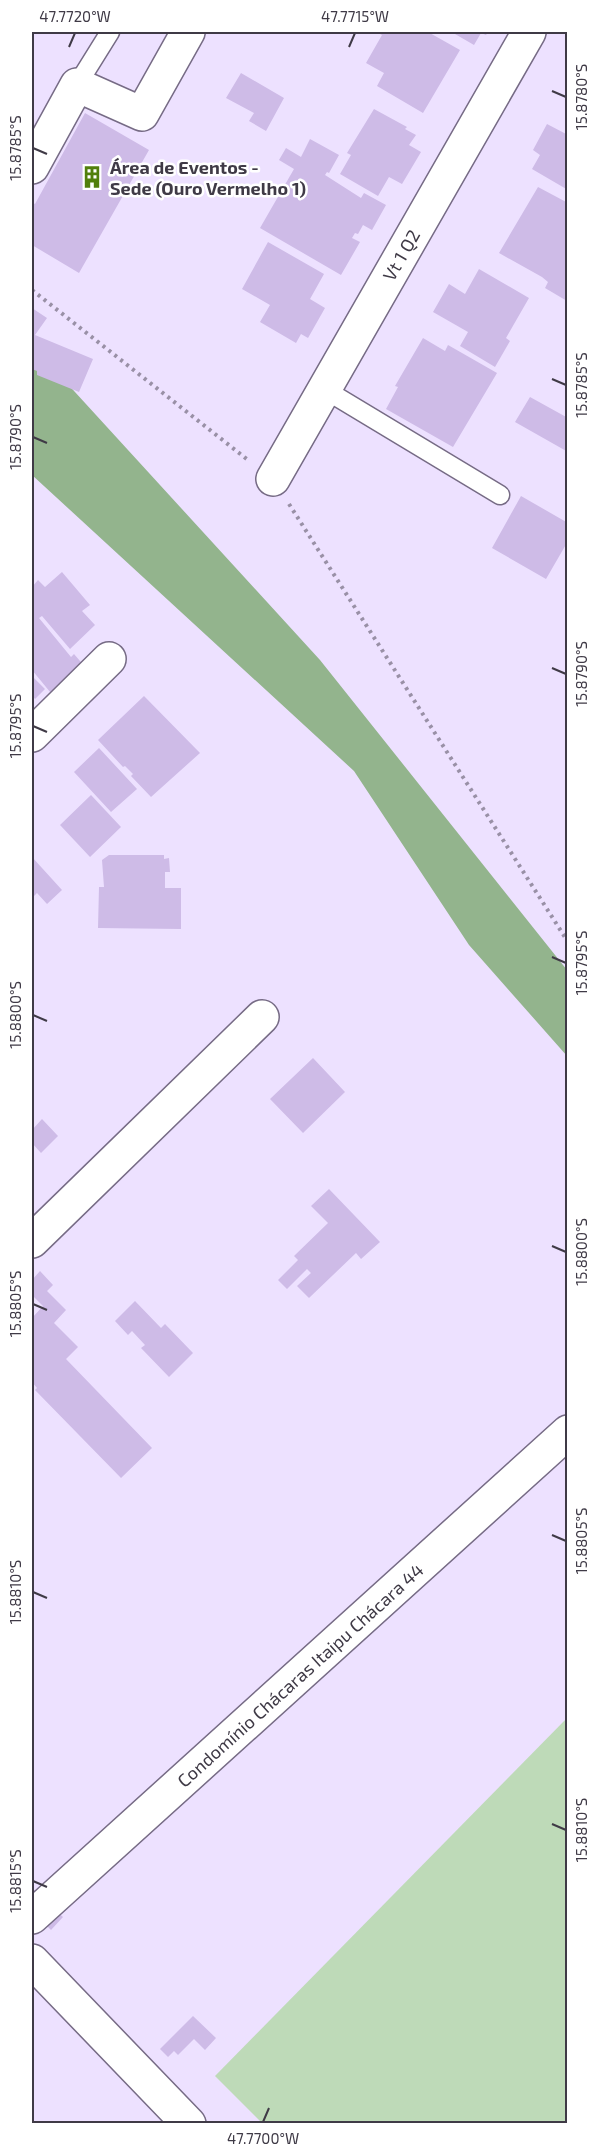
<svg xmlns="http://www.w3.org/2000/svg" width="599" height="2155" viewBox="0 0 599 2155" font-family="'Exo 2',sans-serif">
<style>
.green{fill:#bedab8}
.forest{fill:#93b48d}
.building{fill:#cebbe7}
.lines{fill:none;stroke-linecap:round;stroke-linejoin:round}
.lane-casing{stroke:#766b85;stroke-width:21}
.street-casing{stroke:#766b85;stroke-width:36}
.path{stroke:#9990a6;stroke-width:4;stroke-dasharray:3 4.5;stroke-linecap:butt}
.lane{stroke:#fff;stroke-width:18}
.street{stroke:#fff;stroke-width:33}
.ticks{fill:none;stroke:#3f3a46;stroke-width:2}
.labels{text-anchor:middle;dominant-baseline:central;stroke-width:5;stroke-linejoin:round;paint-order:stroke}
.poi-label{font-size:18px;font-weight:bold;fill:#3f3a46;stroke:#fff;text-anchor:start}
.street-label{font-size:18px;fill:#3f3a46;stroke:#fff}
.neatline{fill:none;stroke:#3f3a46;stroke-width:2}
.ticks-label{font-size:15px;text-anchor:middle;fill:#3f3a46}
</style>
<rect width="100%" height="100%" fill="#ede1ff"/>
<path class="green" d="M567,1718V2123H262L215,2076Z"/>
<path class="forest" d="M32,345L320,660L567,970V1056L469,945L354,771L32,475Z"/>
<path class="building" d="M376,32H428L460,50L423,113L377,86L384,73L366,63L382,35Z
M456,32H488L486,35L481,33L474,45L455,34Z
M241,73L284,98L266,131L249,121L254,113L226,98Z
M374,109L407,127L405,129L416,135L409,145L421,152L402,184L389,177L378,196L340,174L351,155L347,153Z
M85,113L149,150L79,273L32,245V206L33,203L35,204Z
M547,124L568,135V190L532,169L540,155L533,150Z
M310,139L339,155L329,173L327,172L325,175L361,198L364,193L386,205L372,230L363,225L358,234L355,233L352,238L360,242L341,275L260,228L294,169L279,160L286,148L301,157Z
M538,187L568,203L567,301L545,288L548,282L542,277L499,253Z
M268,242L324,274L310,299L325,308L308,338L301,334L296,343L260,322L270,305L242,289Z
M479,269L529,298L506,338L510,341L495,367L460,346L468,332L433,312L449,284L465,294Z
M32,308L47,318L35,335L93,359L79,392L37,375V371L32,369Z
M423,338L445,351L448,345L497,373L453,447L386,409L398,387L395,386Z
M530,397L568,418V452L515,422Z
M521,496L568,523V541L546,579L492,548Z
M62,572L90,605L82,611L95,625L70,649L42,616L39,618L71,657L74,654L86,668L55,698L32,670V598L34,596L32,593V587L38,580L45,587Z
M32,676L45,689L35,699L32,695Z
M144,696L200,753L151,797L131,776L133,774L125,766L123,767L98,740Z
M99,748L137,789L111,812L74,772Z
M91,795L121,827L90,857L60,825Z
M109,855H164V859L169,858L170,872H165V888H181V929L98,928L99,887H104L102,860Z
M32,857L62,890L47,904L37,893L32,898Z
M313,1058L345,1092L303,1133L270,1099Z
M42,1119L58,1136L41,1153L32,1143V1130Z
M329,1189L380,1242L361,1259L356,1253L309,1298L297,1286L311,1273L307,1269L287,1289L278,1280L298,1260L294,1256L328,1223L311,1206Z
M40,1271L53,1285L47,1291L66,1310L54,1323L78,1347L66,1359L152,1448L121,1478L35,1390L37,1388L32,1382V1318L43,1306L32,1295V1280Z
M135,1301L161,1328L165,1324L193,1353L169,1377L141,1348L145,1345L132,1331L128,1335L115,1321Z
M32,1888L63,1917L51,1930L32,1911Z
M193,2016L216,2038L205,2050L194,2039L178,2055L174,2051L168,2057L160,2049Z"/>
<g class="lines">
<g class="lane-casing">
<path id="lane" d="M77,85L110,32
M324,389L500,495"/>
</g>
<g class="street-casing">
<path id="street" d="M32,167L77,85L142,114L188,32
M273,479L529,32
M32,735L109,659
M32,1241L262,1017
M32,1917L568,1432
M32,1961L189,2124"/>
</g>
<path class="path" d="M32,290L248,460
M289,504L568,942"/>
<use href="#lane" class="lane"/>
<use href="#street" class="street"/>
</g>
<path class="ticks" d="M69,47L75,33M349,47L355,33M552,91L566,97M33,148L47,154M552,379L566,385M33,437L47,443M552,668L566,674M33,726L47,732M552,957L566,963M33,1015L47,1021M552,1246L566,1252M33,1304L47,1310M552,1535L566,1541M33,1592L47,1598M552,1824L566,1830M33,1881L47,1887M263,2122L269,2108"/>
<defs>
<g id="building-bare" transform="scale(1.8)"><path d="M-4-6H4V6H1V3H-1V6H-4ZM-2.5-4.3h1.7v1.8h-1.7ZM.8-4.3h1.7v1.8H.8ZM-2.5-1h1.7V.8h-1.7ZM.8-1h1.7V.8H.8Z" fill="#517f0b" stroke="#fff" stroke-width="2.5" paint-order="stroke"/></g>
</defs>
<g fill-rule="evenodd">
<use href="#building-bare" x="92" y="177"/>
</g>
<g class="labels">
<g class="poi-label">
<text x="110" y="167">Área de Eventos -<tspan x="110" dy="21">Sede (Ouro Vermelho 1)</tspan></text>
</g>
<g class="street-label">
<text transform="translate(401 255) rotate(-60)">Vt 1 Q2</text>
<text transform="translate(300 1675) rotate(-42)">Condomínio Chácaras Itaipu Chácara 44</text>
</g>
</g>
<rect width="599" height="2155" fill="none" stroke="#ffffff" stroke-width="66"/>
<rect x="33" y="33" width="533" height="2089" class="neatline"/>
<g class="ticks-label">
<text x="75" y="22">47.7720°W</text>
<text x="355" y="22">47.7715°W</text>
<text transform="translate(582 97) rotate(-90)" y="5">15.8780°S</text>
<text transform="translate(16 148) rotate(-90)" y="5">15.8785°S</text>
<text transform="translate(582 385) rotate(-90)" y="5">15.8785°S</text>
<text transform="translate(16 437) rotate(-90)" y="5">15.8790°S</text>
<text transform="translate(582 674) rotate(-90)" y="5">15.8790°S</text>
<text transform="translate(16 726) rotate(-90)" y="5">15.8795°S</text>
<text transform="translate(582 963) rotate(-90)" y="5">15.8795°S</text>
<text transform="translate(16 1015) rotate(-90)" y="5">15.8800°S</text>
<text transform="translate(582 1252) rotate(-90)" y="5">15.8800°S</text>
<text transform="translate(16 1304) rotate(-90)" y="5">15.8805°S</text>
<text transform="translate(582 1541) rotate(-90)" y="5">15.8805°S</text>
<text transform="translate(16 1592) rotate(-90)" y="5">15.8810°S</text>
<text transform="translate(582 1830) rotate(-90)" y="5">15.8810°S</text>
<text transform="translate(16 1881) rotate(-90)" y="5">15.8815°S</text>
<text x="263" y="2144">47.7700°W</text>
</g>
</svg>
